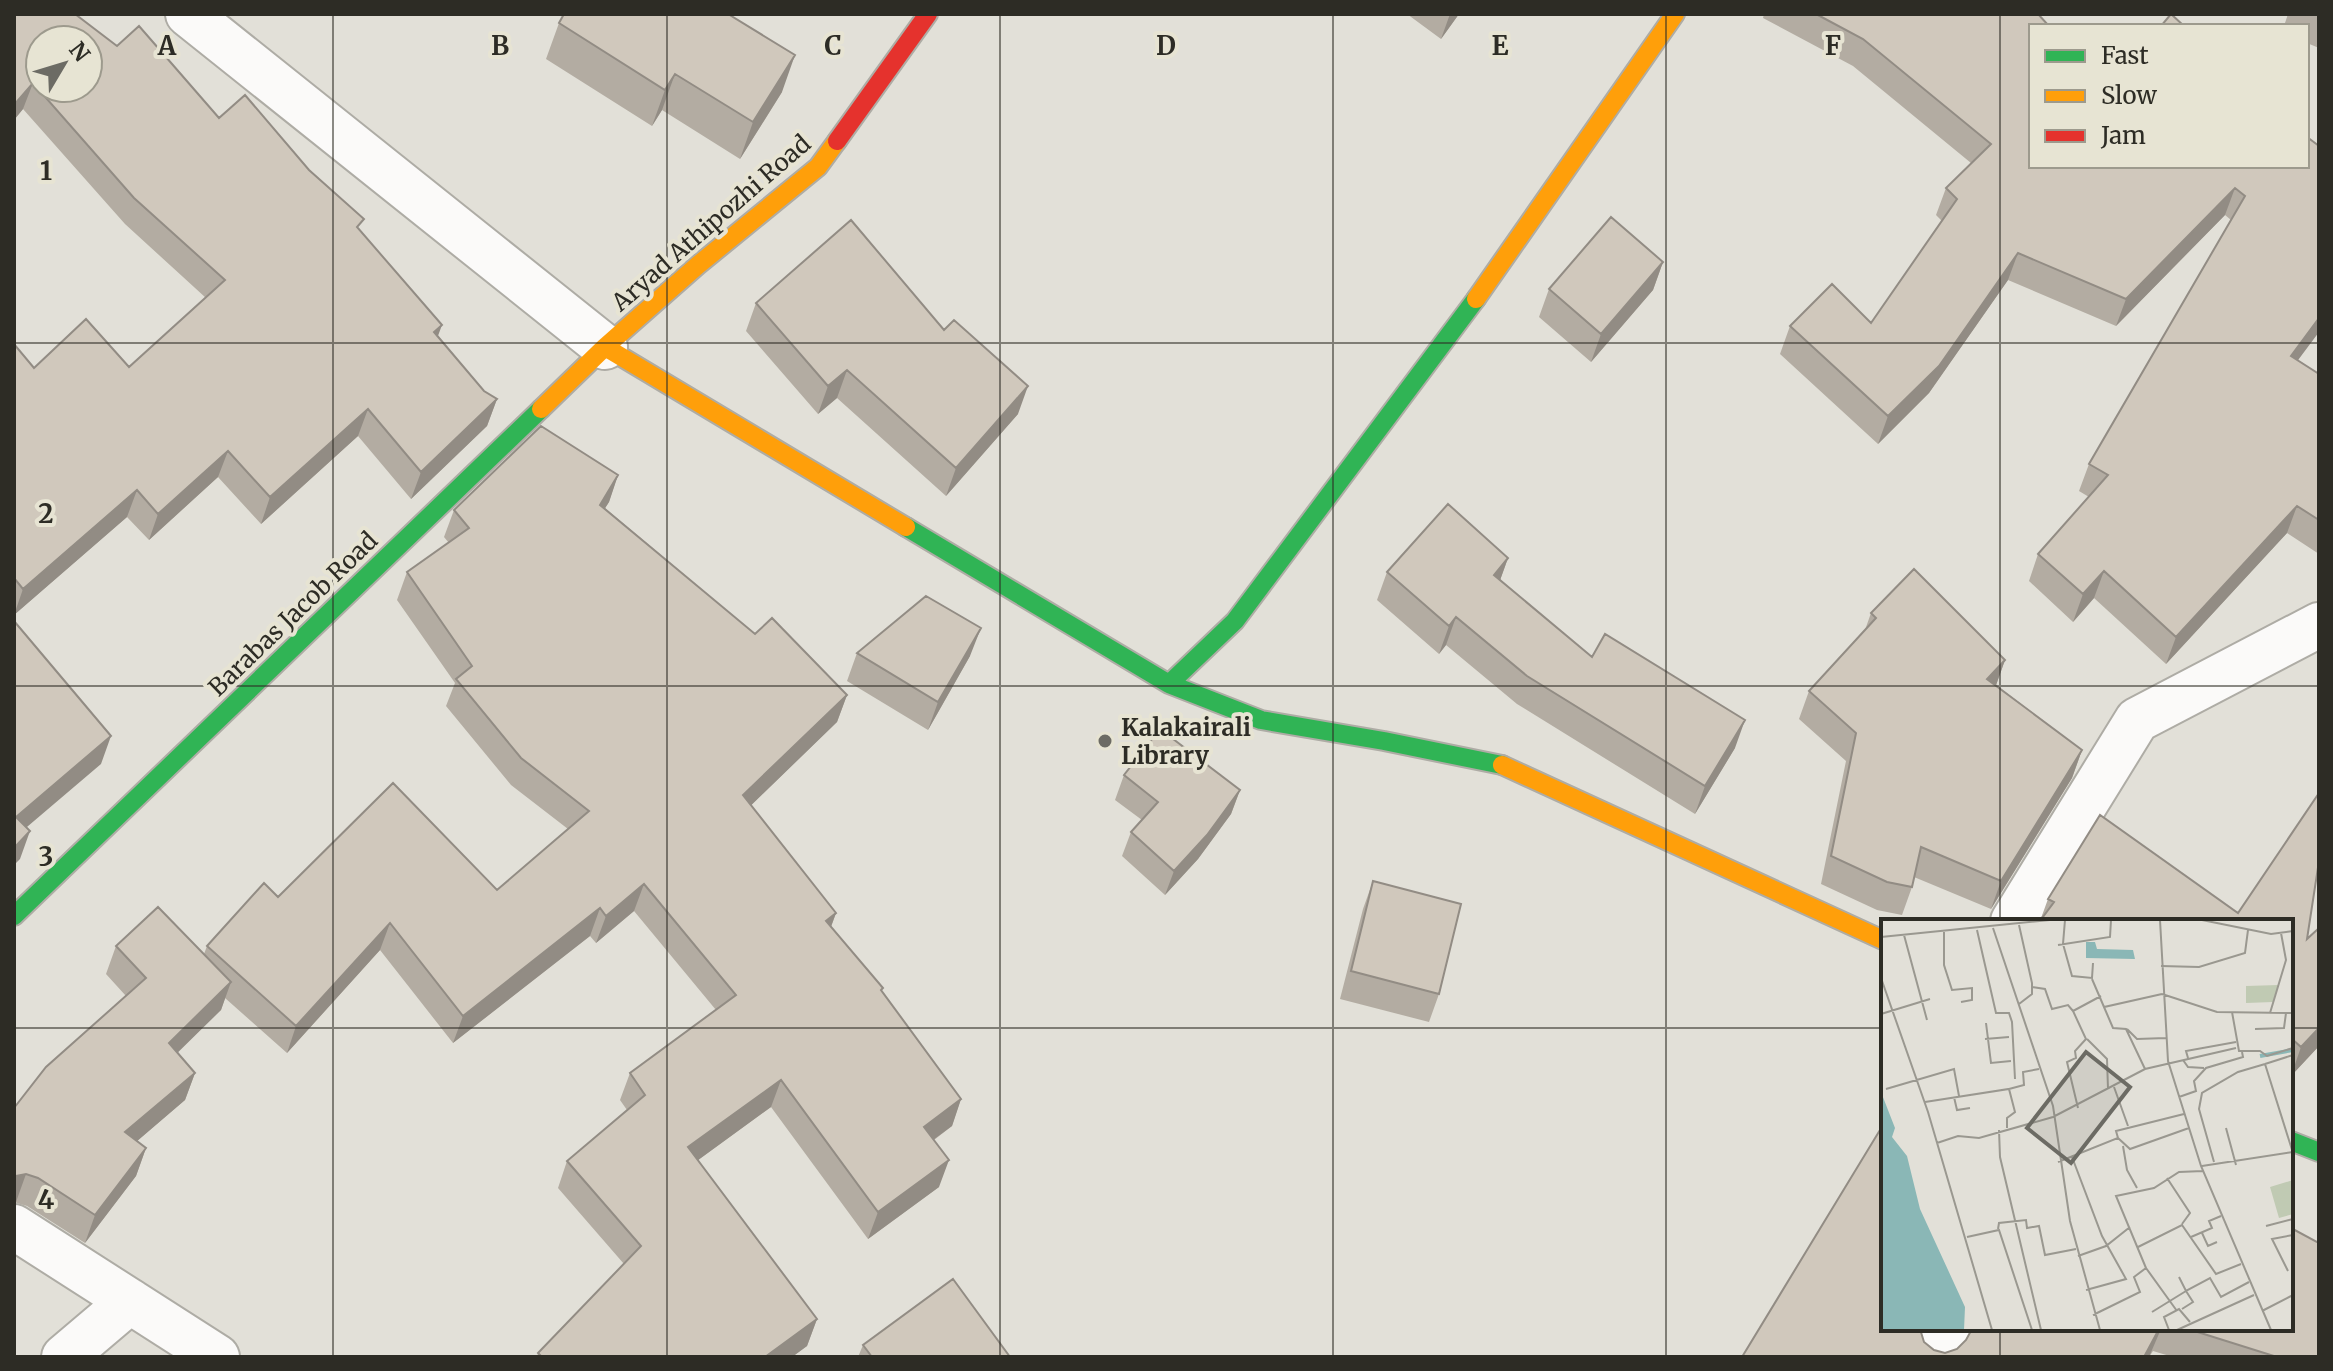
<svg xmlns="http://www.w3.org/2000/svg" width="2333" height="1371" viewBox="0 0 2333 1371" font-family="Merriweather,serif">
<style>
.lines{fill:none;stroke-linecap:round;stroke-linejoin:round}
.street-casing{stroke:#aeaca5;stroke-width:48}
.fast-casing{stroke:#aeaca5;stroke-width:22}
.slow-casing{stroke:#aeaca5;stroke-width:22}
.jam-casing{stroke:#aeaca5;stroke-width:22}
.street{stroke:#fbfaf9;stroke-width:44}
.fast{stroke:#30b455;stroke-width:18}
.slow{stroke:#ff9f0a;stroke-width:18}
.jam{stroke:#e5322d;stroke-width:18}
.wall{fill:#b3aca2}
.shaded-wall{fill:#928c84}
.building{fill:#d0c8bc;stroke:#928c84;stroke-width:2;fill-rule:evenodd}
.grid{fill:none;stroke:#2d2c25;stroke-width:2;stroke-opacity:0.55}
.poi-dot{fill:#6c6b64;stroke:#e7e4d3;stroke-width:3}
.labels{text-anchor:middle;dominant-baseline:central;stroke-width:8;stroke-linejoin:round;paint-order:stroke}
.street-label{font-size:24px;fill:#2d2c25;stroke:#e7e4d3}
.poi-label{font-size:24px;font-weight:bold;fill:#2d2c25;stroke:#e7e4d3;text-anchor:start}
.inset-river{fill:none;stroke:#8ab7b6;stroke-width:4}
.inset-road{fill:none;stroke:#9a9890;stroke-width:2}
.view{fill:#6c6b64;fill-opacity:0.15;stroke:#6c6b64;stroke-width:4}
.inset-edge{fill:none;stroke:#2d2c25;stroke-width:4}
.grid-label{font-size:26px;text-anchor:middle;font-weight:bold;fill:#2d2c25;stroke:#e7e4d3;stroke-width:8;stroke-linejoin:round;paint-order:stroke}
</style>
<rect width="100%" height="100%" fill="#e2e0d8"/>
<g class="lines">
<g class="street-casing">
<path id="street" d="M188,14L605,347
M2013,921L2137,720L2319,625
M14,1227L217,1357
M64,1357L130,1301
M1934,1357L1949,1329"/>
</g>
<g class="fast-casing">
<path id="fast" d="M906,527L1169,684L1261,720L1384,741L1502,765
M1169,684L1235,621L1476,299
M14,916L541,409
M2291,1141L2319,1152"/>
</g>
<g class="slow-casing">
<path id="slow" d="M1476,299L1675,14
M605,347L906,527
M541,409L605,347L698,265L818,167L837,141
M1502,765L1883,940"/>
</g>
<g class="jam-casing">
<path id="jam" d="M837,141L928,14"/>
</g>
<use href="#street" class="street"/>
<use href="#fast" class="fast"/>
<use href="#slow" class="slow"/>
<use href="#jam" class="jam"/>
</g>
<path class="wall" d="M1407,14H1459L1441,39Z
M1764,14H2038L2031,166H2307L2298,360L2319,374V554L2287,533L2166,664L2094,598L2073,622L2029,581L2038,554L2089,497L2079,491L2089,464L2231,220L2225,215L2116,326L2008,280L1929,393L1878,444L1780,354L1790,326L1871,323L1942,221L1936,215L1946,188L1971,163L1853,66L1763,18Z
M2288,14H2319V48L2307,43V26H2284Z
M14,15L117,46L219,118L360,230L438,336L484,391L497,399L487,426L411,499L358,436L261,524L218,477L149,540L127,517L14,615V344L34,368L129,367L206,298L125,224L23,109L14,120Z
M559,23L782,92L740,159L662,110L652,126L546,59Z
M1663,262L1653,290L1591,362L1539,317L1549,289Z
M756,303L944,330L1018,414L946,496L837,398L818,414L746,331Z
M618,475L609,502L605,508L755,634L847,695L837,722L751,805L836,913L831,927L882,991L961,1099L952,1126L934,1140L939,1187L868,1239L771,1107L698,1160L817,1319L807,1346L792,1357H537L538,1353L624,1264L558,1188L567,1161L627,1110L620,1100L630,1073L716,1010L634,911L596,943L590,936L453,1043L380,950L287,1053L225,998L221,1010L177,1052L195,1073L185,1100L137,1141L146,1148L136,1176L85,1243L27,1206L14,1202V1108L126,996L106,974L116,946L204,954L207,946L278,897L497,890L568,829L511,785L446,706L455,683L397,600L407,572L449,543L444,537L454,510Z
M1508,558L1500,580L1592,657L1735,748L1695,814L1517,704L1446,645L1439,654L1377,600L1387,572Z
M1871,613L2005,660L1996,685L2082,750L2072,778L1991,909L1914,877L1912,887L1902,915L1877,910L1821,884L1846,761L1799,719L1809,691L1865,630Z
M857,653L970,656L928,730L847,681Z
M1124,775L1240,790L1231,814L1198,859L1165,895L1122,856L1131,832L1142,820L1115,800Z
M2319,793V861L2307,939L2319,928V1046L2291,1076V921H2040L2048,899L2100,815L2238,913Z
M1373,881L1439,994L1429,1022L1340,999L1363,909Z
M1883,1329L1924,1342L1934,1350L1945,1353L1957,1349L1966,1340L1972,1329H2291L2319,1357H2173L2153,1351L2149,1357H1742Z
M863,1345L1010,1357H858Z"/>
<path class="shaded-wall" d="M1450,14H1459L1441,39Z
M795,55L782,92L740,159L753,122Z
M675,74L662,110L652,126L665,90Z
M33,83L23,109L14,120V105Z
M2235,188L2225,215L2116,326L2126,299Z
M2018,253L2008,280L1929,393L1878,444L1888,416Z
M1663,262L1653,290L1591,362L1601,334Z
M2319,318V332L2281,383L2291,356Z
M442,325L432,352L434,332Z
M847,370L837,398L818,414L828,386Z
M1028,386L1018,414L946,496L956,468Z
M497,399L487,426L411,499L421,472Z
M368,409L358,436L261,524L270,497Z
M228,451L218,477L149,540L158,514Z
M618,475L609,502L590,532L600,505Z
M137,490L127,517L14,615L23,589Z
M2297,506L2287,533L2166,664L2176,637Z
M1508,558L1498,586L1494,575Z
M2104,571L2094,598L2073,622L2083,594Z
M1456,617L1446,645L1439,654L1449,626Z
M981,628L970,656L928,730L938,702Z
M2005,660L1995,688L1987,679Z
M847,695L837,722L734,822L743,795Z
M1745,720L1735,748L1695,814L1705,786Z
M111,736L101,764L14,838L16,817Z
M2082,750L2072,778L1991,909L2001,881Z
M1240,790L1231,814L1198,859L1165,895L1174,871Z
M30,831L20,859L14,865V848Z
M644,884L634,911L596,943L606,916Z
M600,908L590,936L453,1043L463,1016Z
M836,913L826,940V921Z
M390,923L380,950L287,1053L296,1026Z
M231,982L221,1010L159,1071L169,1043Z
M2319,1028V1046L2291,1076L2301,1047Z
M195,1073L185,1100L115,1160L125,1132Z
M781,1080L771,1107L679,1174L688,1147Z
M961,1099L952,1126L914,1154L924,1127Z
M146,1148L136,1176L85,1243L95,1215Z
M949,1160L939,1187L868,1239L878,1212Z
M26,1174L16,1202H14V1181L16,1176Z
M817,1319L807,1346L792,1357H765Z
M2159,1329H2161L2149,1357H2144Z"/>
<path class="building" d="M15,14H75L117,46L139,26L219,118L245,95L309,170L364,219L357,227L442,325L434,332L484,391L497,399L421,472L368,409L270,497L228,451L158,514L137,490L23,589L14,578V344L34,368L86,319L129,367L225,280L134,198L33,83L14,105ZM40,40H88V88H40Z
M564,14H728L795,55L753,122L675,74L665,90L559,23Z
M1816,14H2038L2049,26H2031V166H2307V137L2319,146V318L2291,356L2319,374V520L2297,506L2176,637L2104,571L2083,594L2038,554L2108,475L2089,464L2245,196L2235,188L2126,299L2018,253L1939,366L1888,416L1790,326L1832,284L1871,323L1957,199L1946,188L1991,144L1863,39Z
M2171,14L2184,26H2161Z
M1611,217L1663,262L1601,334L1549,289Z
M851,220L944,330L954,320L1028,386L956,468L847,370L828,386L756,303Z
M541,426L618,475L600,505L755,634L772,618L847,695L743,795L836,913L826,921L883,988L881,990L961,1099L924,1127L949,1160L878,1212L781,1080L688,1147L817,1319L765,1357H542L538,1353L641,1246L567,1161L645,1095L630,1073L736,995L644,884L606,916L600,908L463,1016L390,923L296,1026L207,946L264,883L278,897L393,783L497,890L589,811L521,758L456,679L472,666L407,572L469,528L454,510Z
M1448,504L1508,558L1494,575L1592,657L1605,634L1745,720L1705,786L1527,676L1456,617L1449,626L1387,572Z
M1914,569L2005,660L1987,679L2082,750L2001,881L1921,847L1912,887L1887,882L1831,856L1856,733L1809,691L1876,618L1871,613Z
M926,596L981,628L938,702L857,653Z
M14,621L111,736L16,817L30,831L14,848Z
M1160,729L1240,790L1207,835L1174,871L1131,832L1158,802L1124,775Z
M2319,793V861L2307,939L2319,928V1028L2301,1047L2291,1038V921H2040L2054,902L2048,899L2100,815L2238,913Z
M1373,881L1461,904L1439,994L1351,971Z
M158,907L231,982L169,1043L195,1073L125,1132L146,1148L95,1215L38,1178L26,1174L16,1176L14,1175V1108L46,1067L146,978L116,946Z
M1883,1125V1329H1920L1924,1342L1934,1350L1945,1353L1957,1349L1966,1340L1972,1329H2159L2144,1357H1742Z
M2291,1228L2319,1243V1357H2277L2188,1329H2291Z
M953,1279L1010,1357H872L863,1345Z"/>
<path class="grid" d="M333,14V1357M667,14V1357M1000,14V1357M1333,14V1357M1666,14V1357M2000,14V921M14,343H2319M14,686H2319M14,1028H1883M2291,1028H2319M2000,1329V1357"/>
<circle class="poi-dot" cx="1105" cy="741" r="8"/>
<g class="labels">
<g class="street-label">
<text transform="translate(711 223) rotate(-41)">Aryad Athipozhi Road</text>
<text transform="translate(293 614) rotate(-44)">Barabas Jacob Road</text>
</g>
<g class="poi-label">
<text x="1121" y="727">Kalakairali<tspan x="1121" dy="28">Library</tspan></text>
</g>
</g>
<g transform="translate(1881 919)">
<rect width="412" height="412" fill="#e2e0d8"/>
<path d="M397,66L392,83L365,84V67ZM412,261V295L398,299L389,268Z" fill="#c0cab3"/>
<path d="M205,23H214L216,30L252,31L254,40L205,39ZM0,173L14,209L11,218L26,237L39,290L84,388L83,411H0Z" fill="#8ab7b6"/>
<path class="inset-river" d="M379,137L412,131"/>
<path class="inset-road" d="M184,1L182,25L191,57L211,59L212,44M279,1L287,142L320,247L390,411M321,1L390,15L412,12M138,6L151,64V75L138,85M112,9L172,187L189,302L219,411M96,11L115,94H128L131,103L134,160M63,13V46L71,71L91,69V81L80,83M23,16L46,101M0,18L169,1M177,26L229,18L230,1M280,47L318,48L364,34L367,11M0,59L47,193L111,411M211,60L223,88L281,75M151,68L164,70L171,90L187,86L192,92M281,75L336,93L412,94M223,88L232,109L245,110L264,150M351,93L358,132H379L386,137L412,129M389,94L405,41L400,14M0,95L49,80M105,104L110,144L130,142M246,110L256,120L285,119M374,110L403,109L405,94M104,120L128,118M206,120L226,140L227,170M307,139L305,132L355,123M302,141L307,148L323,149M384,145L412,136M233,168L247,207M5,170L73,150L78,177M128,170L143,166L142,153L158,150M73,178L76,191L89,189M298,178L315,172L313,162L325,149L362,138L361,133M44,183L128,170L134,193L126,199V209M197,189L186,143L195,139L194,132L205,120L192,92L220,77M345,209L355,246M118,211L119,238L160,411M237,219L249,230L308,209M56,224L77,217L98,219L172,198L264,150L355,129M242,227L246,251L256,269M191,238L221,317L245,360L205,371M177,243L237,219L235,212L303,195M333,243L318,190L321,174L357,153L384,145L412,234M321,247L412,233M286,259L309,294L301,305M385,307L412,300M117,310L118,304L145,301L146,309L158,307L164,336L195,330M321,314L327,327L336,323M86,318L118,311L151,411M310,318L331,309L328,302L340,297M257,328L301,306L335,355L360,345M197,337L225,327L249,308M265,349L296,392M407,352L391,320L412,316M298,358L305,372L329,359L340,378L368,363M381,392L412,376M271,393L305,372L312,383L301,390M212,396L259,373L253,358L265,349L235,277L273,269L298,253L322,252M288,411L283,398L298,390L309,403M296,411L373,376"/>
<path class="view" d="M205,133L249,168L190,244L146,209Z"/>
<rect width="412" height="412" class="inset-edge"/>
</g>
<g class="grid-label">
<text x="167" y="55">A</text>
<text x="500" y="55">B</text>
<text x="833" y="55">C</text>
<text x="1166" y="55">D</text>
<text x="1500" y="55">E</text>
<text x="1833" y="55">F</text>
<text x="46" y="180">1</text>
<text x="46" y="523">2</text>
<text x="46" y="866">3</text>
<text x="46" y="1209">4</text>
</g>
<rect width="2333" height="1371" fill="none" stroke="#2d2c25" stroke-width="32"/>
<rect x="2029" y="24" width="280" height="144" fill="#e7e4d3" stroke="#9d9a8d" stroke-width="2"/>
<rect x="2045" y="50" width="40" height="12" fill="#30b455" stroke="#9d9a8d" stroke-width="2"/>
<text x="2101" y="64" font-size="24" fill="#2d2c25">Fast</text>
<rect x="2045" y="90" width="40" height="12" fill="#ff9f0a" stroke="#9d9a8d" stroke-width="2"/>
<text x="2101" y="104" font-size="24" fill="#2d2c25">Slow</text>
<rect x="2045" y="130" width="40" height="12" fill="#e5322d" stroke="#9d9a8d" stroke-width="2"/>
<text x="2101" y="144" font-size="24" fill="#2d2c25">Jam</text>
<g transform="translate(64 64) rotate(52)"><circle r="38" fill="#e7e4d3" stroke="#9d9a8d" stroke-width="2"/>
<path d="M0-6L14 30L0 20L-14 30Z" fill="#6c6b64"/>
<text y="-12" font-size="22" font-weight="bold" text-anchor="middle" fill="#2d2c25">N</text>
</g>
</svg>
